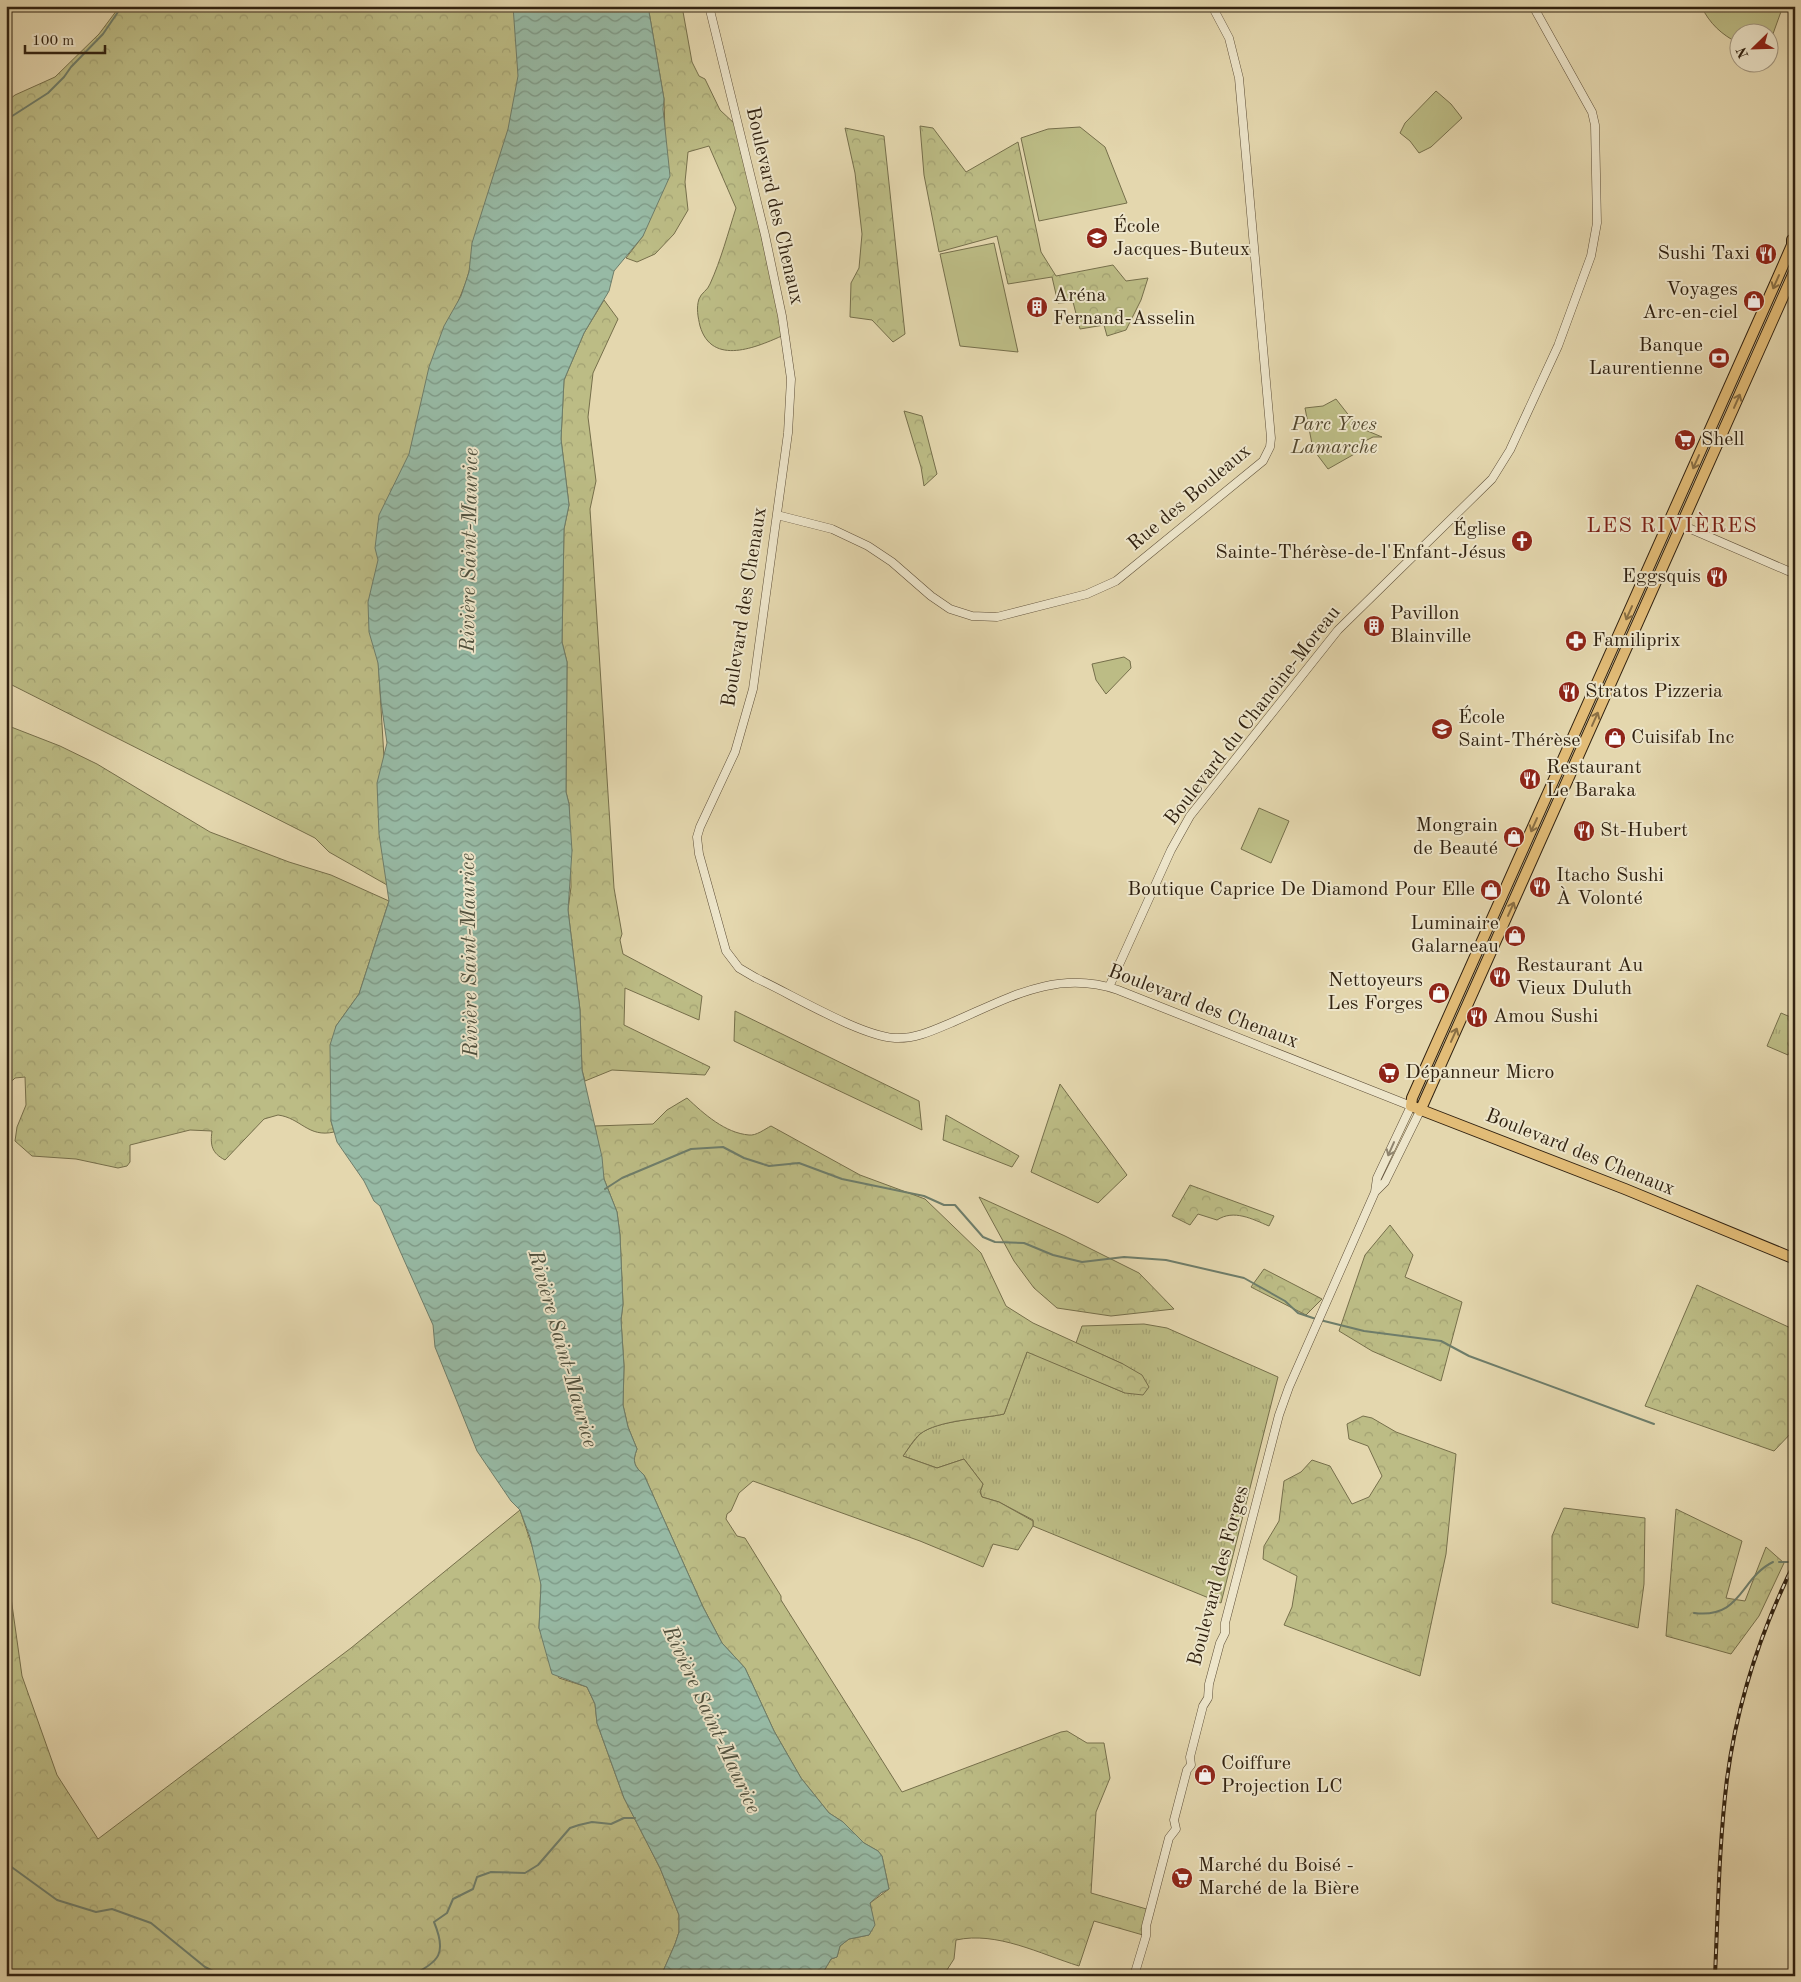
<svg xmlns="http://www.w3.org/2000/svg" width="1801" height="1982" viewBox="0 0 1801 1982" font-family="'Old Standard TT',serif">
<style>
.grass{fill:url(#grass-tufts);stroke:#766f4b}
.forest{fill:url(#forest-crowns);stroke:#766f4b}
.park{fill:#bcbc85;stroke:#766f4b}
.water{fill:url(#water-waves);stroke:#6e7d6a}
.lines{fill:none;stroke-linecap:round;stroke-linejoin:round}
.stream{stroke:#6e7d6a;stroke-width:2}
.minor-casing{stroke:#5e4f38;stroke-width:9}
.major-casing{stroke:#312211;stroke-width:12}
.minor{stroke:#ede5ca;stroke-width:8}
.major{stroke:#e2bc77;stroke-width:10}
.rail-casing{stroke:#312211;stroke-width:4}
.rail{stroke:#ede5ca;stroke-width:2;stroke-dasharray:5.5;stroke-linecap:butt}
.oneway{stroke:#8a6f44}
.oneway2{stroke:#8f846e}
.labels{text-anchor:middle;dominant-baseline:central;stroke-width:4;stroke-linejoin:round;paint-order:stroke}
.street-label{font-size:20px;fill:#312211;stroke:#ede5ca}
.poi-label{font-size:20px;fill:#312211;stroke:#ede5ca;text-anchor:start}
.park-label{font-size:20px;font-style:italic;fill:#54482e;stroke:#ede5ca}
.water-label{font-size:21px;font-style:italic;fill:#50503d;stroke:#ede5ca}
.quarter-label{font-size:22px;letter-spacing:1px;fill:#7a1f14;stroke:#ede5ca}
</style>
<defs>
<pattern id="grass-tufts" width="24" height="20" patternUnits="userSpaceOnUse" patternTransform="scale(1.25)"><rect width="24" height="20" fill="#bcbc85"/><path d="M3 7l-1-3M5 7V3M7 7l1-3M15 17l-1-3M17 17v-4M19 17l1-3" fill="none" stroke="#a2a172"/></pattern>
<pattern id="forest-crowns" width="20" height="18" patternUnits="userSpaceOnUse" patternTransform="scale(1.25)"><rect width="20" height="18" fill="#bcbc85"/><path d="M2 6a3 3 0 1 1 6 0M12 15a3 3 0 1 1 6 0" fill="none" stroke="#a2a172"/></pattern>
<pattern id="water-waves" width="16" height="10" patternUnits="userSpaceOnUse" patternTransform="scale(1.25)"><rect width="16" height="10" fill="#97baa5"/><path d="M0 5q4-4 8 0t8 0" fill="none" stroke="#7c9785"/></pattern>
</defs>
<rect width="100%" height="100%" fill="#e4d7ae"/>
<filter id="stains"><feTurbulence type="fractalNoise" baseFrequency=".004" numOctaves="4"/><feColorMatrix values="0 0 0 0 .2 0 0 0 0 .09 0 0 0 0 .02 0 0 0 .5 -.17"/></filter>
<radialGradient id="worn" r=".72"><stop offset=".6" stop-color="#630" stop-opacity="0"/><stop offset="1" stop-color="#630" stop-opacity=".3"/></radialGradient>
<path class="grass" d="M1781,1013L1795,1019V1040L1788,1055L1767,1046Z
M1144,1324L1167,1328L1278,1377L1221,1603L1033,1526V1520L999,1502L982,1497L980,1492L983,1484L964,1459L937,1468L903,1456C908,1449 914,1440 920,1434C937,1420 982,1419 1004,1414L1027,1351L1125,1393L1123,1364L1076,1343L1082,1326Z"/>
<path class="forest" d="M120,6H519L522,85L466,282L440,347L377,641L386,791L387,885L329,852L315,838L6,682V102L15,95L55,77L99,34Z
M648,6H682L692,62L699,76L705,79L720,110L736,125L784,335C757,347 712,367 700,326C698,317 696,308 699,299C701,293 708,290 710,284C721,260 728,233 736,208L709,146L688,152L685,182L688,210L674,234L655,254L637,262L626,258L643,236L665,134L664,99Z
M920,126L933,128L966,172L1018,142L1041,252L1056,276L1113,265L1126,281L1148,278L1141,300L1126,330L1107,336L1104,325L1080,329L1073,302L1058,303L1052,277L1008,284L997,236L939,252L924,175Z
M845,128L884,136L905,334L893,342L872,320L850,317L851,283L859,268L862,234L855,173Z
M604,300L618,319L593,373L588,417L596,481L590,509L614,888L622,934L620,940L623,954L702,996L699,1020L625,988L624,1025L710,1067L705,1075L612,1070L585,1081L582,1070L580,1010L568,910L571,887L569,804L566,792L567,662L562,642L564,529L569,505L561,439L564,380L584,333Z
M904,411L922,416L937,474L924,486L921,467Z
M6,725L60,746L97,764L210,832L289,862L331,875L389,901L359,994L336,1026L331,1121L334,1132C308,1138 301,1118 278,1115L264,1119L225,1160C212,1153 210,1146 212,1131L190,1130L130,1145V1162L127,1166L118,1168L76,1159L32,1156L15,1141L17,1127L26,1105L25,1077L15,1078L6,1087Z
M735,1011L919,1101L922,1130L734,1041Z
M1060,1084L1127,1175L1098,1203L1031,1172Z
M687,1098C704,1114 725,1133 749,1135C756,1136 765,1129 771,1126L860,1175L925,1199L981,1253L1006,1306L1033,1323L1123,1364L1142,1375L1149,1387L1143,1395L1125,1393L1027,1352L1004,1414C981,1419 938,1420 920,1434C914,1439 908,1449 903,1456L937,1468L964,1459L983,1484L980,1492L982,1497L999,1502L1033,1521V1526L1018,1550L993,1544L983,1567L920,1541L753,1481L739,1493L731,1511L727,1514L726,1519L737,1536L745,1538L781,1596V1600L902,1792L1061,1732L1067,1731L1087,1743H1104L1110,1778L1096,1812L1091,1893L1150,1910L1143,1935L1094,1921L1079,1966C1040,1954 997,1931 956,1940L954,1959L943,1976H821L831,1959L837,1957L840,1946L849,1939L869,1935L874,1925L870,1903L889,1889L882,1856L878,1851L864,1843L843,1822L829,1813L801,1778L774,1731L745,1668L722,1643L703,1607L644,1475C634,1466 632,1462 637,1449L628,1427L623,1405L624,1366L621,1320L623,1304L620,1235L617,1212L604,1179L595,1126L653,1124L667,1110Z
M946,1115L1019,1156L1012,1167L943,1140Z
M1190,1185L1274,1216L1269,1226C1252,1219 1234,1209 1217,1220L1198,1214L1190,1225L1172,1216Z
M979,1197L1065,1236L1139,1273L1174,1309L1111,1316L1057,1308L1034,1288L1014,1261Z
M1390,1225L1413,1255L1405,1277L1462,1302L1441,1381L1372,1351L1339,1331L1365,1255Z
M1264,1269L1322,1299L1306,1315L1251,1287Z
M1697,1285L1795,1330V1429L1774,1451L1645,1406Z
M1363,1416L1372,1418L1396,1432L1456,1454L1446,1554L1420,1676L1284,1625L1292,1607L1297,1576L1263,1559L1264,1546L1279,1521L1284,1481L1301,1472L1312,1460L1330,1466L1352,1504L1369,1497L1382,1476L1368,1446L1349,1439L1347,1424Z
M1564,1508L1645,1518L1644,1584L1638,1628L1552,1603V1536Z
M1676,1509L1742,1541L1726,1598L1745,1601L1766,1547L1784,1563L1759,1616L1731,1654L1666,1636Z
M520,1510L539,1567L541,1585L539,1628L559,1678L587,1687L595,1704L597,1723L624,1798L660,1868L679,1915V1932L675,1944L661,1976H6V1562L22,1676L57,1775L98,1839L351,1648Z"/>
<path class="park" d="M1701,6H1783L1769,45L1768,32H1738V43C1721,34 1710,24 1701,6Z
M1436,91L1451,104L1462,118L1431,147L1419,153L1410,141L1400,133L1405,123Z
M1080,127L1105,147L1127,203L1039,221L1021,138L1048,129Z
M994,243L1018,352L960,346L940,254Z
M1336,399L1358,427L1382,437H1373L1363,442L1365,448L1328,469L1313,449L1305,408L1323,406Z
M1124,657L1130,661L1131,668L1106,694L1096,680L1092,664Z
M1259,808L1289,821L1271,863L1241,849Z"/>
<path class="water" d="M513,6H648L664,99L663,109L670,176L643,236L614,271L609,291L584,333L564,380L561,439L569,505L564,529L562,642L567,662L566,792L569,804L572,851L568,910L580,1010L582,1070L602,1157L604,1179L617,1212L620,1235L623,1304L621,1320L624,1366L623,1405L628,1427L637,1449C632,1462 634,1466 644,1475L703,1607L722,1643L745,1668L774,1731L801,1778L829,1813L843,1822L864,1843L878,1851L882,1856L889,1889L881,1893L870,1903L875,1925L869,1935L849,1939L840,1946L837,1957L831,1959L821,1976H661L675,1944L679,1932V1915L660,1868L624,1798L597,1723L595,1704L587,1687L552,1674L539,1628L541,1585L530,1537L520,1510L511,1501L477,1451L435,1347L433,1325L380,1206L374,1201L364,1181L337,1142L331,1121L330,1045L336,1026L359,994L389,901L379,834L377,783L387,743L381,702L378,663L369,632L368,602L378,560L375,548L379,515L409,454L429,367L444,326L461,296L469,272L472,243L508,129L518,76Z"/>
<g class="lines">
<path class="stream" d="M6,120L48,93L64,77L71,67L103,34L122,6
M605,1189L622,1178L691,1149L723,1147L744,1158L769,1166L799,1163L842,1179L924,1196L944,1205H955L983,1237L995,1242L1024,1243L1053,1255L1082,1262L1124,1257L1166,1260L1244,1278L1285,1301L1298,1313L1316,1319
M1320,1320L1364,1331L1441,1341L1469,1356L1654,1424
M1779,1562H1792
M1694,1613C1742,1619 1740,1578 1773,1562
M6,1863L57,1900L96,1912L112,1909L151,1923L205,1967L215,1972L236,1976
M281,1976H304
M410,1976C440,1962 447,1953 434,1922L447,1913L453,1899L473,1889L477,1877L491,1872L525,1873L538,1865L570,1828L579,1825L592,1822L611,1824L624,1818H635"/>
<g class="minor-casing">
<path id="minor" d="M709,6L765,235L782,316L791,379L788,433L753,689L735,752L700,827L697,837L699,854L726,951L739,968L756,978C791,994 860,1036 895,1038C916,1039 934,1030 953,1022C1009,998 1056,969 1118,990L1411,1106L1377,1178L1375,1192L1289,1387L1279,1415L1225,1623V1633L1220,1643L1209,1684L1208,1698L1203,1706L1190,1757L1191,1765L1187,1770L1174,1820L1176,1829L1169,1838L1146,1926V1936L1134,1976
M777,515L832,529L868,546L892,562L931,596L950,609L972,616L997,617L1087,594L1116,581L1263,461L1270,447L1271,438L1239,78L1229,38L1212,6
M1670,520L1795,574
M1109,987L1171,850L1190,816L1338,630L1492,479L1510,450L1558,346L1591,256L1597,223L1595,125L1592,112L1533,6
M1375,1192L1385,1182L1420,1111"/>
</g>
<g class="major-casing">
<path id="major" d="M1795,239L1792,240V245L1774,286L1412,1098L1411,1106L1625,1189L1795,1259
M1420,1111L1795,270"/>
</g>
<use href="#minor" class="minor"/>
<use href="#major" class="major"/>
<g class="rail-casing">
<path id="rail" d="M1715,1976C1718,1910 1719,1844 1727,1779C1737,1703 1761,1630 1795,1562"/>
</g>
<use href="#rail" class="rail"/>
</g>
<defs><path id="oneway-shaft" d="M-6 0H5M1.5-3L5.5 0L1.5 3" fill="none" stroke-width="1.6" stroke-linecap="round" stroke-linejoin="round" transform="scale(1.25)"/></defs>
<g class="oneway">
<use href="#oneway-shaft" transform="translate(1776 282) rotate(114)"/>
<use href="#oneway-shaft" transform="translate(1737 401) rotate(-66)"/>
<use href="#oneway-shaft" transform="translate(1696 462) rotate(114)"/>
<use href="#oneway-shaft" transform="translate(1629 613) rotate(114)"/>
<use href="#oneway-shaft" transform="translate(1595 719) rotate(-66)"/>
<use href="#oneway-shaft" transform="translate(1534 825) rotate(114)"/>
<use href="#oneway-shaft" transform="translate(1511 909) rotate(-66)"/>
<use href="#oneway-shaft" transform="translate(1454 1035) rotate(-66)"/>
</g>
<use class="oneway2" href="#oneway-shaft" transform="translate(1391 1149) rotate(114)"/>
<defs>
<g id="school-disc" transform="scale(1.125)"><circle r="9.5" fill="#8f2418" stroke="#ede5ca"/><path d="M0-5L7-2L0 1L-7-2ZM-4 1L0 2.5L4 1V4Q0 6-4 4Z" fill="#fff"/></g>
<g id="restaurant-disc" transform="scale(1.125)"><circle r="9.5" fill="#8f2418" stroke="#ede5ca"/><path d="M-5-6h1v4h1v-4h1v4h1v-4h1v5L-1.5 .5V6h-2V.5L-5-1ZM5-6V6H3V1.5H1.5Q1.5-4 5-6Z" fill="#fff"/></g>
<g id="shop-disc" transform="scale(1.125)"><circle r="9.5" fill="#8f2418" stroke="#ede5ca"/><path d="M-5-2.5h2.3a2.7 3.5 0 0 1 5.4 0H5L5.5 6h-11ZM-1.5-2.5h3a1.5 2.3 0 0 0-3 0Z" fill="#fff"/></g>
<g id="building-disc" transform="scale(1.125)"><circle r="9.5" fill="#8f2418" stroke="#ede5ca"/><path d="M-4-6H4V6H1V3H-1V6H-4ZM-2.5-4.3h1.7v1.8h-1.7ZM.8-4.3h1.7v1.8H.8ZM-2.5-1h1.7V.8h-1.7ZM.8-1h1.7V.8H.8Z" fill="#fff"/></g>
<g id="bank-disc" transform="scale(1.125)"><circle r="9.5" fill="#8f2418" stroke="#ede5ca"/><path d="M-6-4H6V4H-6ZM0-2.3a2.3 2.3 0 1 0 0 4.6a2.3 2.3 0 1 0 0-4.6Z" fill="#fff"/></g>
<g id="supermarket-disc" transform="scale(1.125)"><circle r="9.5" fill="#8f2418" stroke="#ede5ca"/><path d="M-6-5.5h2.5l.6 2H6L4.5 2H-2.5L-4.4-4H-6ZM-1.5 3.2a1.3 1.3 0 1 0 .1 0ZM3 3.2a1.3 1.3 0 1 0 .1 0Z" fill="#fff"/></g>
<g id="church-disc" transform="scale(1.125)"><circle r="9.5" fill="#8f2418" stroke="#ede5ca"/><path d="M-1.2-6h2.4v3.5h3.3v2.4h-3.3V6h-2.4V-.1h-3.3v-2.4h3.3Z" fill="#fff"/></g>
<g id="pharmacy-disc" transform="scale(1.125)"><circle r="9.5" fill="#8f2418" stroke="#ede5ca"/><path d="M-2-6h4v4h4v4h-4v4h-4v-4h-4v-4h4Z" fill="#fff"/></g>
</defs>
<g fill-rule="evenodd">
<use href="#school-disc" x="1097" y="238"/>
<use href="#restaurant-disc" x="1766" y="254"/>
<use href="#shop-disc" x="1754" y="301"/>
<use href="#building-disc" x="1037" y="307"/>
<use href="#bank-disc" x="1719" y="358"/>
<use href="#supermarket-disc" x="1685" y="440"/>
<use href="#church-disc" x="1522" y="541"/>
<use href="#restaurant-disc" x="1717" y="577"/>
<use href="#building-disc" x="1374" y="626"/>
<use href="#pharmacy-disc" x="1576" y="641"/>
<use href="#restaurant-disc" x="1569" y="692"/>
<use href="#school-disc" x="1442" y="729"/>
<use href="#shop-disc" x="1615" y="738"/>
<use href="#restaurant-disc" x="1530" y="779"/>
<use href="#restaurant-disc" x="1584" y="831"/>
<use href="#shop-disc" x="1514" y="837"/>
<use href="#restaurant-disc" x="1540" y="887"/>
<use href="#shop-disc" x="1491" y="890"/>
<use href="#shop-disc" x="1515" y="936"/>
<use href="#restaurant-disc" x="1500" y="977"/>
<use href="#shop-disc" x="1439" y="993"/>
<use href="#restaurant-disc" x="1477" y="1017"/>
<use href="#supermarket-disc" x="1389" y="1073"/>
<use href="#shop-disc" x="1205" y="1775"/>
<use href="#supermarket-disc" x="1182" y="1878"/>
</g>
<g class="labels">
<g class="street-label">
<text transform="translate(774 206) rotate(77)">Boulevard des Chenaux</text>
<text transform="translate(1190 498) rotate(-40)">Rue des Bouleaux</text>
<text transform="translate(745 607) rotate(-81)">Boulevard des Chenaux</text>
<text transform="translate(1253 716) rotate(-52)">Boulevard du Chanoine-Moreau</text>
<text transform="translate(1203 1007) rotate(21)">Boulevard des Chenaux</text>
<text transform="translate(1580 1153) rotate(22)">Boulevard des Chenaux</text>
<text transform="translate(1219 1576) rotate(-75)">Boulevard des Forges</text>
</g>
<g class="poi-label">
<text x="1113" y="227">École<tspan x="1113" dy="23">Jacques-Buteux</tspan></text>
<text x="1750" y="254" text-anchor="end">Sushi Taxi</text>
<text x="1738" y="290" text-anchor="end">Voyages<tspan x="1738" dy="23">Arc-en-ciel</tspan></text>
<text x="1053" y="296">Aréna<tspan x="1053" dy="23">Fernand-Asselin</tspan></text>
<text x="1703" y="346" text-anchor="end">Banque<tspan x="1703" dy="23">Laurentienne</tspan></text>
<text x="1701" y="440">Shell</text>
<text x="1506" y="530" text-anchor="end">Église<tspan x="1506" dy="23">Sainte-Thérèse-de-l'Enfant-Jésus</tspan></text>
<text x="1701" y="577" text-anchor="end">Eggsquis</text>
<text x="1390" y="614">Pavillon<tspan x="1390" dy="23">Blainville</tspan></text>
<text x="1592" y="641">Familiprix</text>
<text x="1585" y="692">Stratos Pizzeria</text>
<text x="1458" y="718">École<tspan x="1458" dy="23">Saint-Thérèse</tspan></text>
<text x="1631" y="738">Cuisifab Inc</text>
<text x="1546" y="768">Restaurant<tspan x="1546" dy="23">Le Baraka</tspan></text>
<text x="1498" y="826" text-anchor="end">Mongrain<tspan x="1498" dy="23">de Beauté</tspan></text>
<text x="1600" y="831">St-Hubert</text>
<text x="1556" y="876">Itacho Sushi<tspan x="1556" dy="23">À Volonté</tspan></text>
<text x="1475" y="890" text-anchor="end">Boutique Caprice De Diamond Pour Elle</text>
<text x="1499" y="924" text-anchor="end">Luminaire<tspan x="1499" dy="23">Galarneau</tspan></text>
<text x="1516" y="966">Restaurant Au<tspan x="1516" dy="23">Vieux Duluth</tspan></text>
<text x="1423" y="981" text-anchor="end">Nettoyeurs<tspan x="1423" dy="23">Les Forges</tspan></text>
<text x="1493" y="1017">Amou Sushi</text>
<text x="1405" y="1073">Dépanneur Micro</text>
<text x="1221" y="1764">Coiffure<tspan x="1221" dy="23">Projection LC</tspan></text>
<text x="1198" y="1866">Marché du Boisé -<tspan x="1198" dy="23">Marché de la Bière</tspan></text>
</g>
<g class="park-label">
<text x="1334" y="425">Parc Yves<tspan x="1334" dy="23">Lamarche</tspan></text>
</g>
<g class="water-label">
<text transform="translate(470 550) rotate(-89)">Rivière Saint-Maurice</text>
<text transform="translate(470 955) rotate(-91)">Rivière Saint-Maurice</text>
<text transform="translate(562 1349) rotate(74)">Rivière Saint-Maurice</text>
<text transform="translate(711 1720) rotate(65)">Rivière Saint-Maurice</text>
</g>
<g class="quarter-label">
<text x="1672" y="526">LES RIVIÈRES</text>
</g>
</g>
<rect width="1801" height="1982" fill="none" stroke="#e4d7ae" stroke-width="25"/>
<rect x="8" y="8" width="1786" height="1967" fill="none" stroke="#312211" stroke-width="2.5"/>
<rect x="12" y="12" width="1776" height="1957" fill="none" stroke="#312211"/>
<g transform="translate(1754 48) rotate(247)"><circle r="24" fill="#ede5ca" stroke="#a29780"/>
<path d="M0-4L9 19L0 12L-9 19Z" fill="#8f2418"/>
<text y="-8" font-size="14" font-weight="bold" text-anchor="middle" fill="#312211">N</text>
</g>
<path d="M25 45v8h80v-8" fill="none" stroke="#312211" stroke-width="2.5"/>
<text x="32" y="45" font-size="15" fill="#312211" stroke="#ede5ca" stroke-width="4" paint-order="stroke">100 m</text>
<rect width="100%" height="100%" filter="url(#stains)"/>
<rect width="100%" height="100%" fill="url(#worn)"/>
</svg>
